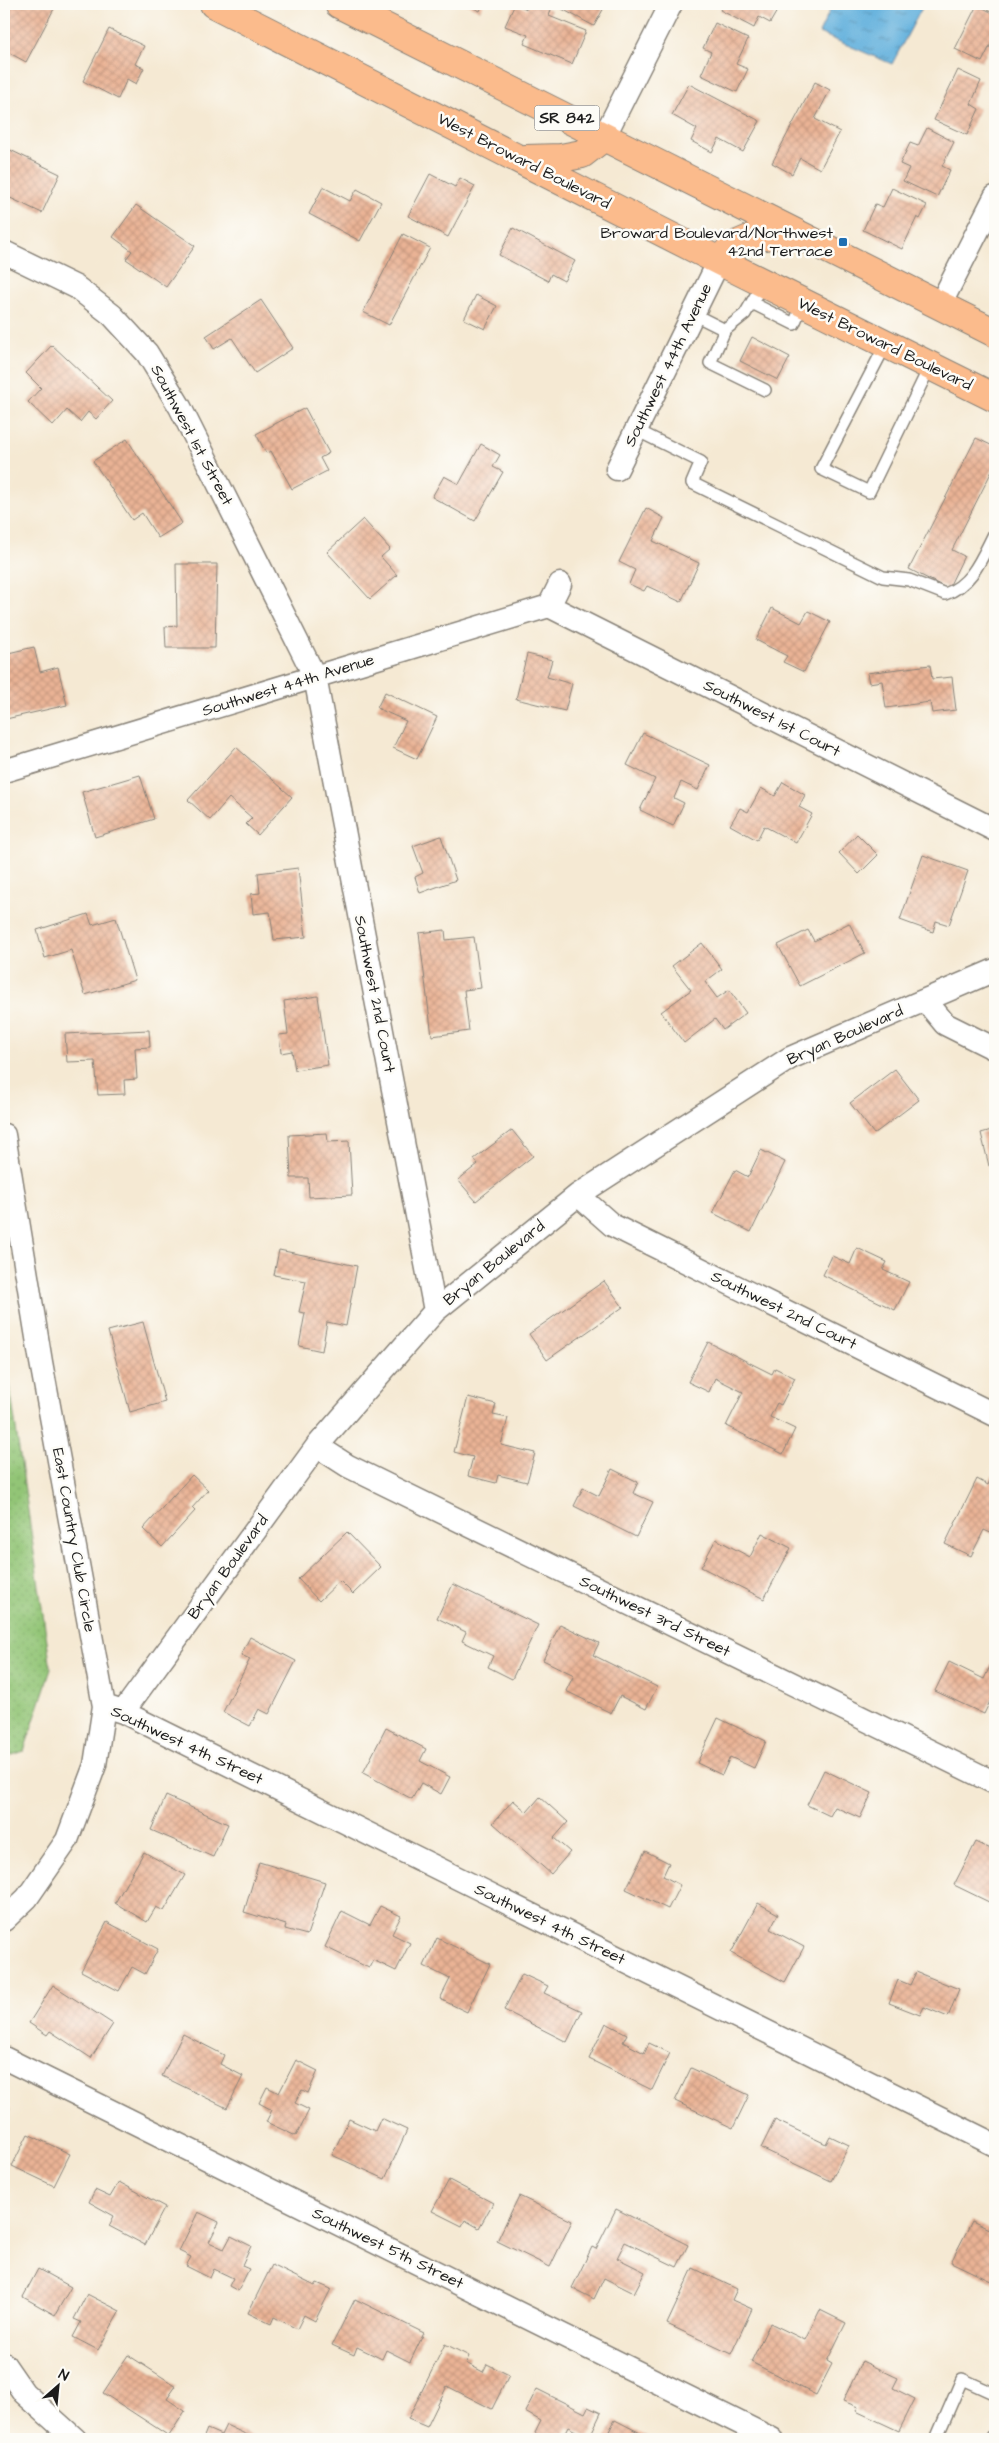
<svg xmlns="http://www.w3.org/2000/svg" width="999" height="2443" viewBox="0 0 999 2443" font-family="'Architects Daughter',sans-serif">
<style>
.grass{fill:url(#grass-dots);stroke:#577049}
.water{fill:url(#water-ripples);stroke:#40667c}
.building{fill:url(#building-cross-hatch)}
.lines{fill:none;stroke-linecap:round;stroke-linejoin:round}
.service-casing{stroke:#888278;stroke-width:14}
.minor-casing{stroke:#888278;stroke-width:25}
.primary-casing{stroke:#888278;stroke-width:30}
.service{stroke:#fff;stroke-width:11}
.minor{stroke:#fff;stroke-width:22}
.primary{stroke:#fbbb8c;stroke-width:28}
.poi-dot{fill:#1f6fb2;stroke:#fdfcf7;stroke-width:2}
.labels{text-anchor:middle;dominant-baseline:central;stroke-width:5;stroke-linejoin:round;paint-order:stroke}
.shield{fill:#fdfcf7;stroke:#605f5e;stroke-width:1}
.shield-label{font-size:15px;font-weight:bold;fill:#1c1c1c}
.street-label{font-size:16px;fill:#1c1c1c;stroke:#fdfcf7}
.poi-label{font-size:16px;fill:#1c1c1c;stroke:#fdfcf7;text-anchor:end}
</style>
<defs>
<pattern id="grass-dots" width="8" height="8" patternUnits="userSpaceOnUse" patternTransform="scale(1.25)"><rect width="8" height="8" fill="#92c576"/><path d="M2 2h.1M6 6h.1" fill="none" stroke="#7da966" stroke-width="1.8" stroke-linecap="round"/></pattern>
<pattern id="water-ripples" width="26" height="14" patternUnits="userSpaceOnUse" patternTransform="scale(1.25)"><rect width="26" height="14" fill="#64b1dd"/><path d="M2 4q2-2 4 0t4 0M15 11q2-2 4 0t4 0" fill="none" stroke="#528fb2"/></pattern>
<pattern id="building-cross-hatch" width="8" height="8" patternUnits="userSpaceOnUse" patternTransform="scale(1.25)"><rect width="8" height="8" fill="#eab395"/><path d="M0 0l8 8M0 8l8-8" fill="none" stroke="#c89980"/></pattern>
</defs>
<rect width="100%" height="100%" fill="#fdfcf7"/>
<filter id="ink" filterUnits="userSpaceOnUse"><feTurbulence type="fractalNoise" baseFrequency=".02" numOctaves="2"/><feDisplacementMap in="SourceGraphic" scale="10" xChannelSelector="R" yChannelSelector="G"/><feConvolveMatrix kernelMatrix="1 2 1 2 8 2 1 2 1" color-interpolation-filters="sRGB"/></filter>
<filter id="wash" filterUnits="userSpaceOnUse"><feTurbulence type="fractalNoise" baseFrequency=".0096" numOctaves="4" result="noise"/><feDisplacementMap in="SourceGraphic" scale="20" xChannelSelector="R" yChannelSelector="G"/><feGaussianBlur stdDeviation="1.12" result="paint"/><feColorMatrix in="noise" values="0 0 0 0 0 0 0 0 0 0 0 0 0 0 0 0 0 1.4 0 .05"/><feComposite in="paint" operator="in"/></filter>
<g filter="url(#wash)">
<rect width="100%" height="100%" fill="#f5e9d3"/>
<path class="grass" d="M4,1346L51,1669L24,1751L4,1758Z"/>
<path class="water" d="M833,4H924L892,64L819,33Z"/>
<g id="blocks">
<path class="building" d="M12,4L56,5L26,62L4,50V19Z
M466,4H483L480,11Z
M515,4L527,9L529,4H537L551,10L549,16L586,31L572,64L524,44L528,35L505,26Z
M565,4H606L594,26L562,9Z
M724,4H781L770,23L759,17L754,28L720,10Z
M977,5L995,14V36L982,62L955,49Z
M715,23L748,39L736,64L748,69L737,92L701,75L711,52L703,48Z
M109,29L144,46L135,64L144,68L136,84L127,79L118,99L83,81Z
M958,70L981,81L971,104L979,109L967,135L934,120Z
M815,82L830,90L815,119L840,132L820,169L800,158L792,174L772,163Z
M689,84L760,121L743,152L719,139L712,152L691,141L697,129L672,115Z
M927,128L954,142L942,166L950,170L937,197L903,181L909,168L900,164L910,143L918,146Z
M4,147L60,174L42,213L4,195Z
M430,174L455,187L460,178L475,186L448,237L408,216Z
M323,187L350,201L357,189L381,202L360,241L309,214Z
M892,188L927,205L920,219L917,217L902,249L863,230L875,204L883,207Z
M136,205L195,246L166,287L126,259L132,251L113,237Z
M513,228L575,261L564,281L551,274L548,281L499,255Z
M403,234L430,248L389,325L363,312Z
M476,295L497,306L485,329L464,319Z
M261,300L293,348L255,373L232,338L214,349L206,336Z
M752,337L790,357L778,380L740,361Z
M52,345L112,401L96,419L88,412L80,422L67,410L53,426L28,402L41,388L26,373Z
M305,408L329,453L320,458L327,471L292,489L271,451L266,453L256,434Z
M976,438L995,447V465L952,550L964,556L948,589L909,569Z
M127,439L182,523L158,538L142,513L132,520L93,461Z
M481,444L500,455L493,467L503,472L475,521L432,497L444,476L459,484Z
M646,508L664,518L653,541L699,563L681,602L647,586L644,591L629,584L635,570L619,562Z
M363,519L390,549L381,557L397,575L370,599L327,552Z
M176,564H217L215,648H166L165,627L177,626Z
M772,608L801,623L808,611L830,622L804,672L783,662L787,656L756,640Z
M34,647L40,672L58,667L67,705L6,719L4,709V654Z
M527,654L552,660L547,677L572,684L565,711L516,699Z
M930,665L932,679L952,677L956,710L932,713L930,702L886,708L882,681L869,683L867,673Z
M385,692L437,717L417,759L393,748L406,721L377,708Z
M643,733L710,765L698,790L681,782L674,798L684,803L673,826L640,810L655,779L627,765Z
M236,747L292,797L258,835L246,824L252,818L229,798L210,820L188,800Z
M140,775L154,819L95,837L82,792Z
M783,782L805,795L799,807L812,814L796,843L764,826L757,840L730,825L740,808L748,812L761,788L775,796Z
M857,834L878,855L859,874L839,853Z
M441,836L456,880L420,893L415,877L423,873L413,846Z
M923,855L968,871L949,925L936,921L933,932L900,920Z
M298,868L306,937L274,940L270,912L253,914L251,894L260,893L258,873Z
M88,914L92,925L116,918L135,980L85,995L71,950L45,958L37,930Z
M849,923L865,953L800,986L778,945L808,930L814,941Z
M445,930L446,940L474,937L481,988L464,990L469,1031L432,1036L419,933Z
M702,943L722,969L705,982L717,998L729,990L746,1013L723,1030L715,1019L684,1043L661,1012L691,990L672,966Z
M318,996L328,1065L295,1070L292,1051L281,1053L279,1035L288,1034L284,1001Z
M149,1030L150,1047L135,1048L137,1079L124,1080L125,1094L98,1095L95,1061L67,1062L65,1034Z
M895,1069L919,1100L874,1134L850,1103Z
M995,1129V1164L989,1166L981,1133Z
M512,1130L533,1156L476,1201L458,1180L478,1164L474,1159Z
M327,1133L328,1142L349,1141L352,1195L309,1197L308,1178H291L289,1135Z
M761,1150L785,1162L751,1232L713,1213L735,1170L748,1177Z
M857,1248L887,1262L883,1270L909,1282L895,1310L823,1275L832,1256L850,1264Z
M279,1250L357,1266L346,1326L327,1322L322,1351L299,1346L305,1313L299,1312L306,1281L274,1275Z
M604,1281L623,1307L547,1360L529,1334Z
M143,1322L165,1402L130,1412L108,1331Z
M708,1342L772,1374L775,1368L795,1378L781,1405L777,1403L770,1417L795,1429L783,1454L726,1426L743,1392L715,1378L709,1392L688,1382Z
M468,1397L496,1404L493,1415L508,1418L501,1445L535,1453L527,1482L498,1475L496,1483L468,1476L473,1457L454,1452Z
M612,1469L638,1482L633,1493L653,1502L636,1537L574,1506L583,1488L599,1496Z
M995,1470V1535L984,1530L971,1556L945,1544L977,1479L988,1485Z
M192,1475L208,1490L192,1508L195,1511L162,1547L143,1529Z
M347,1532L381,1567L353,1594L340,1581L319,1601L298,1579Z
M762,1533L791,1548L764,1599L701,1567L716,1539L750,1557Z
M453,1584L538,1625L512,1679L488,1667L493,1656L462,1641L466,1632L437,1618Z
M560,1624L599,1643L593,1655L657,1687L646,1709L620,1696L611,1713L566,1691L574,1675L543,1660Z
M250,1637L296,1661L269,1714L259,1709L250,1726L223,1712L250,1659L241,1655Z
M993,1660L995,1661V1691L984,1714L935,1691L949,1662L984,1679Z
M718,1718L766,1741L754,1768L730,1757L722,1775L697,1763Z
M386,1728L426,1749L420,1761L450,1777L441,1794L421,1783L412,1799L363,1773Z
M824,1770L872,1793L860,1818L835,1807L830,1816L807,1805Z
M166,1796L228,1824L213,1857L151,1830Z
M540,1797L568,1822L554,1838L570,1852L551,1874L493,1823L513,1800L527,1812Z
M976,1842L995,1851V1909L990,1906L991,1903L954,1885Z
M645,1851L669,1863L663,1876L680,1885L668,1909L626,1889Z
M144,1852L185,1875L164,1911L156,1907L147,1922L115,1903Z
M259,1862L325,1882L307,1935L285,1929L286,1925L244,1912Z
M758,1903L778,1914L770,1929L804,1947L785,1982L731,1953Z
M380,1906L401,1916L392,1934L410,1943L396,1971L373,1960L369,1968L325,1947L342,1911L370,1925Z
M107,1922L158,1949L145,1974L132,1967L119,1991L81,1971Z
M437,1938L490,1964L467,2012L440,1999L450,1979L424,1966Z
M916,1972L959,1989L948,2017L924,2007L920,2015L889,2003L898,1980L910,1985Z
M522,1974L548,1986L544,1993L582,2011L567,2042L504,2010Z
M53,1985L113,2024L91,2058L50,2031L47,2035L29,2023Z
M606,2023L627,2034L623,2042L644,2053L649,2043L670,2053L652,2090L589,2059Z
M183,2034L224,2055L220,2064L243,2076L227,2108L162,2076Z
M296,2060L318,2071L308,2093L302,2090L295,2103L309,2110L296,2136L266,2122L272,2110L259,2103L267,2087L279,2093Z
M691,2068L749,2095L733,2128L675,2101Z
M4,2105L10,2108L4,2122Z
M381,2118L407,2130L385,2179L332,2155L349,2119L375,2131Z
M775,2120L826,2144L830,2136L849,2145L831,2181L761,2148Z
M28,2134L70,2154L54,2186L12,2166Z
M449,2180L493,2203L479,2228L465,2220L462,2226L432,2211Z
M119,2182L165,2207L145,2245L109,2226L114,2216L89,2202L95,2190L110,2197Z
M519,2196L572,2221L550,2267L497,2241Z
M616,2209L688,2245L677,2267L625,2242L617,2258L645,2272L634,2293L604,2278L594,2299L572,2288L592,2247L596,2249Z
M198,2212L219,2222L209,2242L224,2249L231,2236L251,2246L242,2266L249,2269L238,2291L229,2286L233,2278L214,2269L210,2278L186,2266L191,2257L179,2251Z
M972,2221L995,2232V2283L951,2262Z
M272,2265L315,2286L317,2283L331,2289L315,2321L304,2315L297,2329L274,2317L271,2324L248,2313Z
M693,2268L737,2289L732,2300L752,2309L731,2354L667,2324Z
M38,2269L71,2287L55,2315L23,2297Z
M87,2294L120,2311L98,2350L73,2337L81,2322L74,2319Z
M355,2299L424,2333L410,2362L386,2350L382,2359L357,2347L354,2355L332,2345Z
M820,2310L846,2323L827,2361L832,2364L816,2395L751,2362L770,2323L805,2340Z
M445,2344L469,2356L466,2363L483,2372L487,2364L509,2375L492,2409L447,2386L427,2427L408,2419Z
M128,2355L176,2386L167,2399L185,2411L169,2436L103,2393Z
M862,2361L898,2378L893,2388L915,2399L899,2431L856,2411L858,2407L843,2401Z
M537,2389L585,2413L588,2407L601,2413L589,2438L568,2427L562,2439H547L535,2433L541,2421L525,2412Z
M615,2420L652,2439H605Z
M226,2425L256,2439H203L207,2429L221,2435Z"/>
</g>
</g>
<g filter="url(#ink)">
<use href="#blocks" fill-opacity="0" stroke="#888278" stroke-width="1"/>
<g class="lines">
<g class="service-casing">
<path id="service" d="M752,303L794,324L803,303
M693,314L725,330L745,314L763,283
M725,330L710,363L765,390
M886,344L821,469L869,492L930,366
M636,430L701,462L692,483L883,577L909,580L945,594C973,584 982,557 995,532
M936,2439L962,2379L995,2394
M991,2439L995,2432"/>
</g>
<g class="minor-casing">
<path id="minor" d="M604,137L671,4
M4,252L76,287L112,315L147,353L180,407L315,677L435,1311
M940,305L995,197
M617,469L719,261
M549,606L995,830
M4,771L549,606L560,584
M925,1000L945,1024L995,1049
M4,1135L41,1362L104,1706L95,1765L67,1840L27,1898L4,1920
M578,1195L612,1225L995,1415
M317,1446L348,1466L995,1783
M104,1706L123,1712L995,2145
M123,1712L317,1446L435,1311L578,1195L790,1058L995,970
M4,2058L772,2439
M4,2364L24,2393L75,2439"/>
</g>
<g class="primary-casing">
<path id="primary" d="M214,4L719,261L995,398
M339,4L995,333
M525,159L561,158L582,154L604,137
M719,261C741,234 762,236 795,233"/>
</g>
<use href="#service" class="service"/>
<use href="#minor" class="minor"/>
<use href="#primary" class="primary"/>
</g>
</g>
<rect class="poi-dot" x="838" y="237" width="10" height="10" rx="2.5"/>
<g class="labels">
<rect class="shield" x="534.5" y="105.5" width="65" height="25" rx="4"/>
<g class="shield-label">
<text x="567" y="118">SR 842</text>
</g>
<g class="street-label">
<text transform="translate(524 161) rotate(27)">West Broward Boulevard</text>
<text transform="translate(885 344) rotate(26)">West Broward Boulevard</text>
<text transform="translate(668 365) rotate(-64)">Southwest 44th Avenue</text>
<text transform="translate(192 435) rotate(62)">Southwest 1st Street</text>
<text transform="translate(288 685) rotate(-17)">Southwest 44th Avenue</text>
<text transform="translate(772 718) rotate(27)">Southwest 1st Court</text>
<text transform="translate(375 994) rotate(79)">Southwest 2nd Court</text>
<text transform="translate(845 1035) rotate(-24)">Bryan Boulevard</text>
<text transform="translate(494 1263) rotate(-39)">Bryan Boulevard</text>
<text transform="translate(784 1310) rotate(26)">Southwest 2nd Court</text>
<text transform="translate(74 1540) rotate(80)">East Country Club Circle</text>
<text transform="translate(228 1567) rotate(-54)">Bryan Boulevard</text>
<text transform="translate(655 1616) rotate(26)">Southwest 3rd Street</text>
<text transform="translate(187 1745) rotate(25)">Southwest 4th Street</text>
<text transform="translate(550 1924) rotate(26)">Southwest 4th Street</text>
<text transform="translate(388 2248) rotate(26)">Southwest 5th Street</text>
</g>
<g class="poi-label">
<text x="833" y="233">Broward Boulevard/Northwest<tspan x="833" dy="18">42nd Terrace</tspan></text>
</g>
</g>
<rect width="999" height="2443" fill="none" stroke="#fdfcf7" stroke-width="20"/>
<g transform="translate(58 2386) rotate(27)" stroke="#fdfcf7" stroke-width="4" paint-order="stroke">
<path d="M0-4L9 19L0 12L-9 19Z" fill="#1c1c1c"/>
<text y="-8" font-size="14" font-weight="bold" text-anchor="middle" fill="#1c1c1c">N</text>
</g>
</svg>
